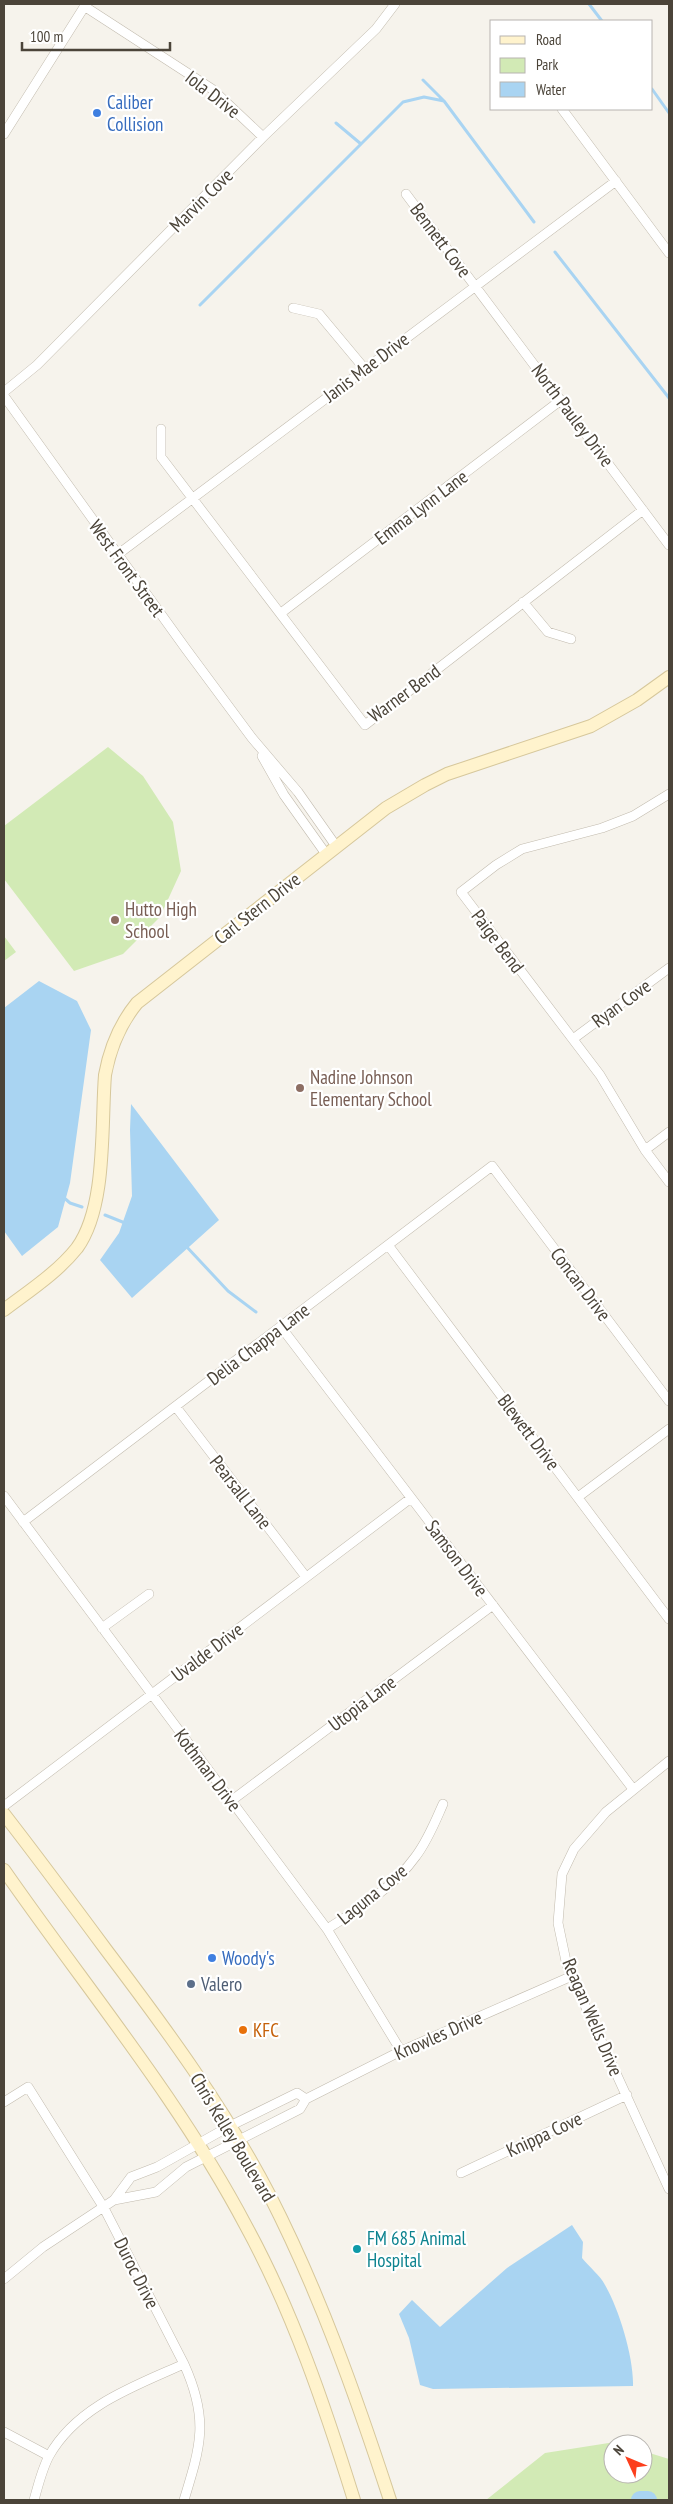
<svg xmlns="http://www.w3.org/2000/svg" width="673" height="2504" viewBox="0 0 673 2504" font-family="'PT Sans Narrow',sans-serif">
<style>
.green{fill:#d2eab5}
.water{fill:#a9d4f2}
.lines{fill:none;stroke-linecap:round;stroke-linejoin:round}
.stream{stroke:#a9d4f2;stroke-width:3}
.river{stroke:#a9d4f2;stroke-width:18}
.street-casing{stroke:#c2bbae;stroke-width:10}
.secondary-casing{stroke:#d6c79b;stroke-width:14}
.street{stroke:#fff;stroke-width:9}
.secondary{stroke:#fff3cd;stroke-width:12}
.shop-dot{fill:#3f7fe0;stroke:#fff;stroke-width:2}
.education-dot{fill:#8d6e63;stroke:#fff;stroke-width:2}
.service-dot{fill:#5c6f8a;stroke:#fff;stroke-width:2}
.food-dot{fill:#e8710a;stroke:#fff;stroke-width:2}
.culture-dot{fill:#0f9aa8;stroke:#fff;stroke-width:2}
.labels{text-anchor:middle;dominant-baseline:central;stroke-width:4.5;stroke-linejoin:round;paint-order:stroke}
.street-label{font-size:19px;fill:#4b4439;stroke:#fff}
.shop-label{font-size:19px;fill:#366cbe;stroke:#fff;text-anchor:start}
.education-label{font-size:19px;fill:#785e54;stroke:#fff;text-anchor:start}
.service-label{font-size:19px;fill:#4e5e75;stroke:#fff;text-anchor:start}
.food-label{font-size:19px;fill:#c56008;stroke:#fff;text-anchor:start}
.culture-label{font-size:19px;fill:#0d838f;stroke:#fff;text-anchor:start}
</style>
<rect width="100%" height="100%" fill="#f6f3ec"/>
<path class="green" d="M108,747L143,776L173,822L181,871L160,917L123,954L74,971L4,879V826Z
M4,936L16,952L4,961Z
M615,2442L621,2444H613V2474H643V2451L669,2459V2500H486L545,2453Z"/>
<path class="water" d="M39,981L77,1001L91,1030L70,1183L58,1227L22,1256L4,1231V1008Z
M131,1104L219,1220L132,1298L100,1260L119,1233L132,1196L130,1130Z
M572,2225L583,2242L582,2258C589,2267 600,2275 605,2285C619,2309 634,2358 633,2386L433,2389L420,2385L409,2338L399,2314L412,2300L440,2327L507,2268Z"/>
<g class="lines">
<path class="stream" d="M589,4L602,21
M423,80L444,101L534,222
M652,89L669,113
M336,123L361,144
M555,252L669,398
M200,305L403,102L424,97L444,101
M62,1196L70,1203L82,1207
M105,1215L125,1223
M185,1245L228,1291L256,1312"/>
<path class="river" d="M640,2500H648"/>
<g class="street-casing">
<path id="street" d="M84,6L212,89L263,137
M562,109L669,253
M4,134L86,4
M406,194L669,545
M293,308L319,314L364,368
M4,392L37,365L263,137L376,29L395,4
M4,396L186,649L252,738L298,792L336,846
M161,429V457L365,725L643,510
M117,555L616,181
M523,602L548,632L571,639
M281,613L561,400
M262,756L284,795L326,854
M669,794L633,816L602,828L522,849L496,865L461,892L600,1075L645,1150L669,1182
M573,1039L669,968
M645,1150L669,1132
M388,1245L669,1619
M281,1327L633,1789
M176,1407L306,1577
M4,1496L327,1929L401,2051
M578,1497L669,1429
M23,1522L492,1166L669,1401
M102,1628L149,1594
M669,1761L606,1812L574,1849L562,1874L558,1923L567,1966L669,2189
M231,1801L493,1605
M4,1806L411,1498
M327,1929C359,1909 394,1887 416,1856C428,1840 435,1822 443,1804
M4,2102L28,2087L104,2208L184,2364C209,2419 201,2445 184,2500
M461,2173L627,2095
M114,2200L156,2192L186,2167L300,2109L306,2099L401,2051L572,1976
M4,2279L43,2247L114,2200L131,2177L157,2167L230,2126L297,2093L306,2099
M4,2432L49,2456
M34,2500C38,2486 42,2469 49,2456C77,2406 135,2386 184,2364"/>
</g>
<g class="secondary-casing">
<path id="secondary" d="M4,1310C29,1291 57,1273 77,1248C107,1207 101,1125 105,1075C110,1048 119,1025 137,1003L386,808L425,785L447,774L591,726L637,700L669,677
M4,1814C39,1859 73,1905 107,1951C166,2029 225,2109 270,2196C320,2294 356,2396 390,2500
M4,1870C86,1988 179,2099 246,2226C293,2312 325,2407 354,2500"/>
</g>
<use href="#street" class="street"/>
<use href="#secondary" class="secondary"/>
</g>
<g class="shop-dot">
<circle cx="97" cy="113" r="5"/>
<circle cx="212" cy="1958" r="5"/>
</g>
<g class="education-dot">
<circle cx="115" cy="920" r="5"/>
<circle cx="300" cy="1088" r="5"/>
</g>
<circle class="service-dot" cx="191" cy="1984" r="5"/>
<circle class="food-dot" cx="243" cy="2030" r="5"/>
<circle class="culture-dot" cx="357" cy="2249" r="5"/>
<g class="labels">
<g class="street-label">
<text transform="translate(213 94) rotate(38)">Iola Drive</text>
<text transform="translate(201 200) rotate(-45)">Marvin Cove</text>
<text transform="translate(441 240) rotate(53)">Bennett Cove</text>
<text transform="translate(366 367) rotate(-37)">Janis Mae Drive</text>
<text transform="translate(573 415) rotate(53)">North Pauley Drive</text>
<text transform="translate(421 507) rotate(-37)">Emma Lynn Lane</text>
<text transform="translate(127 568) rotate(54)">West Front Street</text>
<text transform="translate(404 693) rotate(-36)">Warner Bend</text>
<text transform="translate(257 908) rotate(-38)">Carl Stern Drive</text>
<text transform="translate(498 941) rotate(53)">Paige Bend</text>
<text transform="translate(621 1003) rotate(-36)">Ryan Cove</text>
<text transform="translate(581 1284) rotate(53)">Concan Drive</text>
<text transform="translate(258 1344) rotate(-37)">Delia Chappa Lane</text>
<text transform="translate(529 1432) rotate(53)">Blewett Drive</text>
<text transform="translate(241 1492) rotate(52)">Pearsall Lane</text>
<text transform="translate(457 1558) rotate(53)">Samson Drive</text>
<text transform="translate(207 1652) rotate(-37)">Uvalde Drive</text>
<text transform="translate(362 1703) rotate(-37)">Utopia Lane</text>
<text transform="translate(208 1770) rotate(53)">Kothman Drive</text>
<text transform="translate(372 1894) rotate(-39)">Laguna Cove</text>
<text transform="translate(593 2017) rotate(67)">Reagan Wells Drive</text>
<text transform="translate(438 2035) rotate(-24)">Knowles Drive</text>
<text transform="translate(544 2134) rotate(-25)">Knippa Cove</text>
<text transform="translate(233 2137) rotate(59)">Chris Kelley Boulevard</text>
<text transform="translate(137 2273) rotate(63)">Duroc Drive</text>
</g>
<g class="shop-label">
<text x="107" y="102">Caliber<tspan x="107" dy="22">Collision</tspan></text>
<text x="222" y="1958">Woody's</text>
</g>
<g class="education-label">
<text x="125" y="909">Hutto High<tspan x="125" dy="22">School</tspan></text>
<text x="310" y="1077">Nadine Johnson<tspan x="310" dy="22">Elementary School</tspan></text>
</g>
<g class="service-label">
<text x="201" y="1984">Valero</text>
</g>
<g class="food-label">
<text x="253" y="2030">KFC</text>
</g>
<g class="culture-label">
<text x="367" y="2238">FM 685 Animal<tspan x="367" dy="22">Hospital</tspan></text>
</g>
</g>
<rect width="673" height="2504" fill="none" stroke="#4b4439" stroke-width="10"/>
<rect x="490" y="20" width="162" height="90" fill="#ffffff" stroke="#b7b4b0"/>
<rect x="500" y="36" width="25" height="8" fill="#fff3cd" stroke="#b7b4b0"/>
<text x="536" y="45" font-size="15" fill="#4b4439">Road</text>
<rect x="500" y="58" width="25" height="15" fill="#d2eab5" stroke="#b7b4b0"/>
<text x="536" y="70" font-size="15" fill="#4b4439">Park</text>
<rect x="500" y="82" width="25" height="15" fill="#a9d4f2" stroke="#b7b4b0"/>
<text x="536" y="95" font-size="15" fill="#4b4439">Water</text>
<g transform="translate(628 2459) rotate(314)"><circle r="24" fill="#ffffff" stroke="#b7b4b0"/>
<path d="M0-4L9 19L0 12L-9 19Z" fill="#fc3f1d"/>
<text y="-8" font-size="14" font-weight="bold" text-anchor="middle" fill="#4b4439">N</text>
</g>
<path d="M22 42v8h148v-8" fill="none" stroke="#4b4439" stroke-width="2.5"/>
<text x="30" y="42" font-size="15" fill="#4b4439" stroke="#ffffff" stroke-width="4" paint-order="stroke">100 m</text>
</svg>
